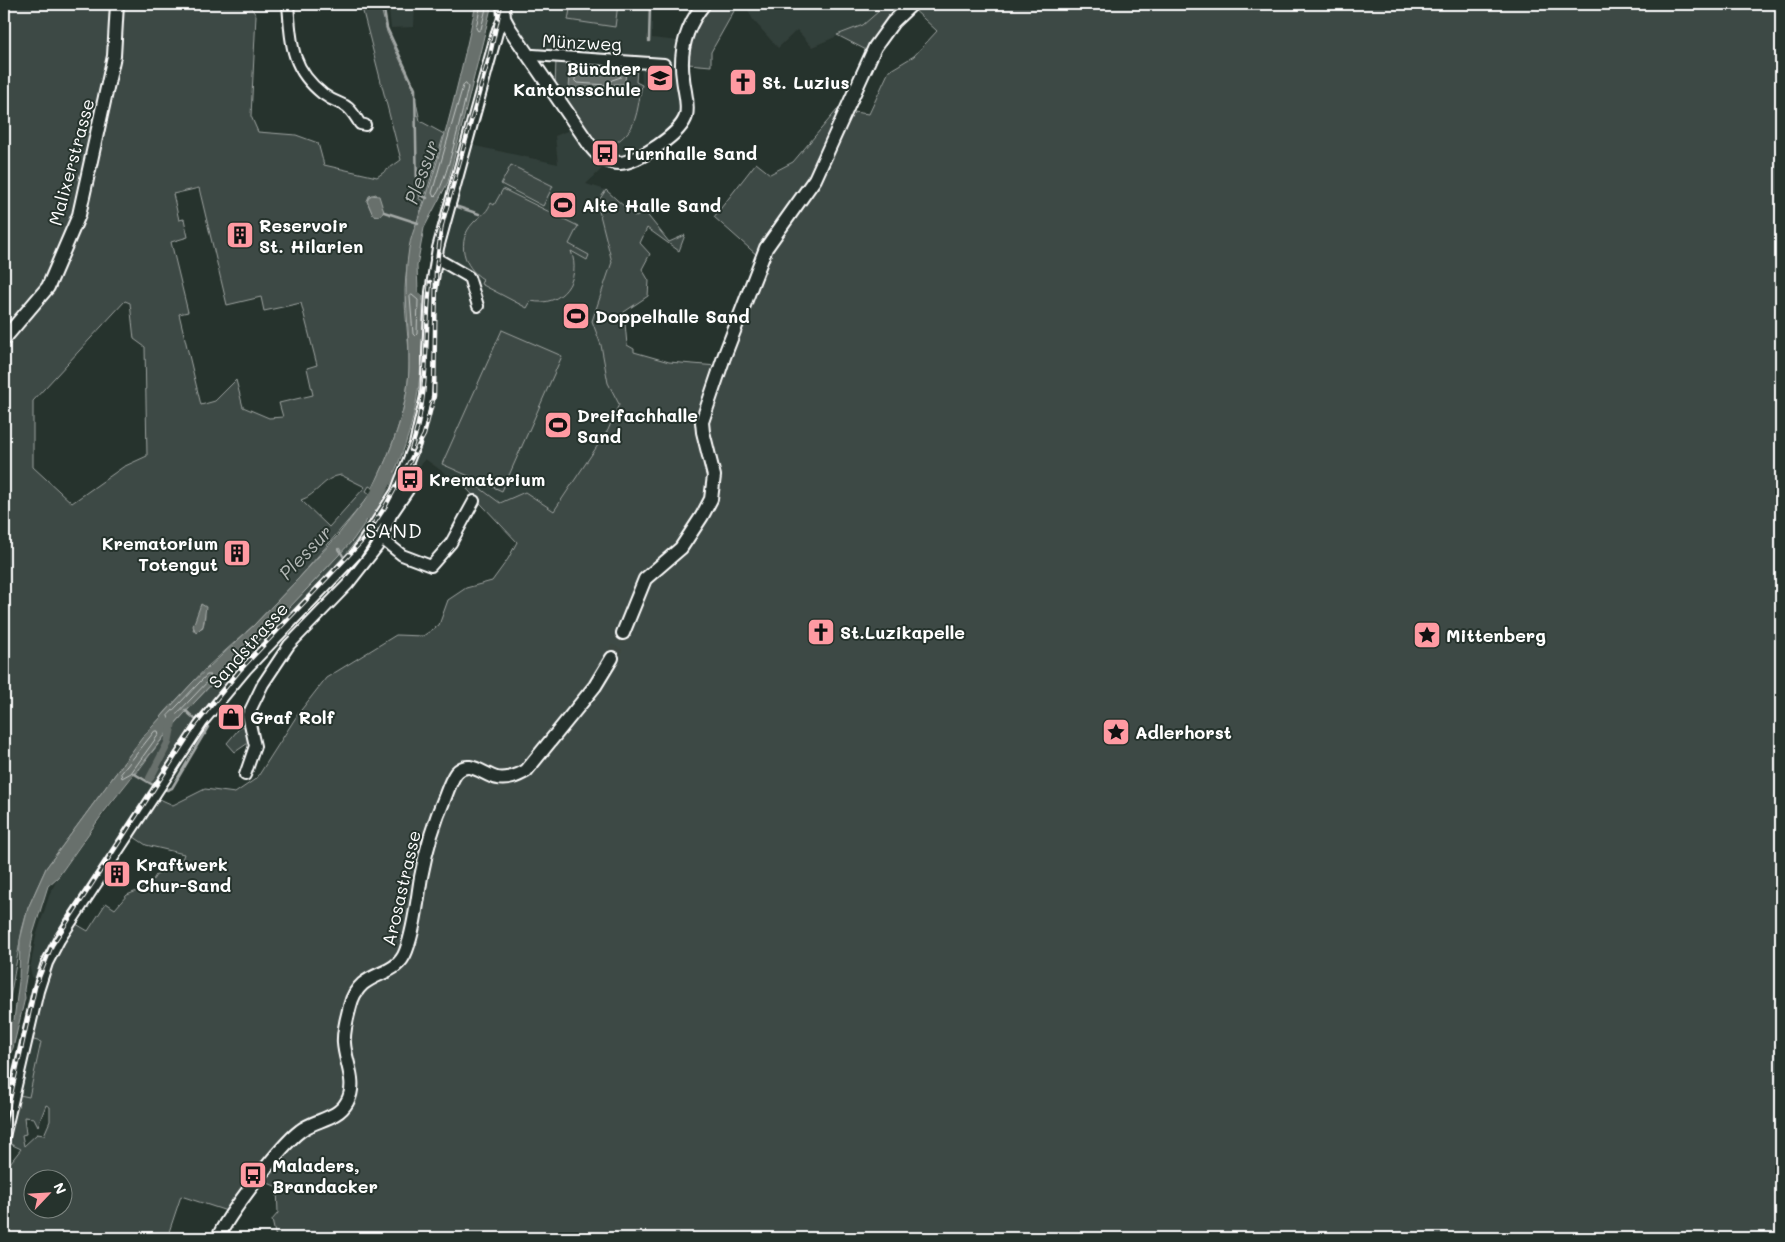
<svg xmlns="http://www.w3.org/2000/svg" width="1785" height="1242" viewBox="0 0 1785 1242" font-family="Mali,sans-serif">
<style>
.built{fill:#333f3a}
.green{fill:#3e4944;stroke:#9ea4a2;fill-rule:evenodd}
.water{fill:#67706c;stroke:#a4a9a7}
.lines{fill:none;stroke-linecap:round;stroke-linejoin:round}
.shore{stroke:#c2c6c4;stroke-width:1}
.stream{stroke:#a4a9a7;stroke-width:2.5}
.canal{stroke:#67706c;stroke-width:8}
.river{stroke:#67706c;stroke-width:14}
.major-tunnel{stroke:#3c4742;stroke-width:12;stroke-dasharray:12 6;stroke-linecap:butt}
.minor-casing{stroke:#fff;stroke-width:14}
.major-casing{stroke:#fff;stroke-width:16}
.minor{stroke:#26332d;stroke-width:10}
.major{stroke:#26332d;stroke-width:12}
.rail-casing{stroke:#fff;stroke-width:4.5}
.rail{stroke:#26332d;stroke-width:2.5;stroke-dasharray:8;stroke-linecap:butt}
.labels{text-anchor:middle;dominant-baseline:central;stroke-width:4;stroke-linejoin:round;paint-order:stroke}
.street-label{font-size:18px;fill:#fff;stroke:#26332d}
.poi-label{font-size:18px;font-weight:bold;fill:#fff;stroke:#26332d;text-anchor:start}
.water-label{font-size:19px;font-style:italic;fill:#b3b8b6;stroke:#26332d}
.quarter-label{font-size:20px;letter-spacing:1px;fill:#fff;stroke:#26332d}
</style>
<rect width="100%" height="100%" fill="#26332d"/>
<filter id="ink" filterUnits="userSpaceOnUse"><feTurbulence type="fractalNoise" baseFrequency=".02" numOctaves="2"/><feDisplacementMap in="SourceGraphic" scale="10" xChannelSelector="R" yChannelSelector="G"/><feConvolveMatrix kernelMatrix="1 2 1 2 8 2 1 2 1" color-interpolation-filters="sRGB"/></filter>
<g filter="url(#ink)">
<path class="built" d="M393,4H415L414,27L391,28L389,10L393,9Z
M512,4H648L652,7V38L679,41L682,111L678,122L669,133L636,152L620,156L605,149L612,146L631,128L642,85L641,62L529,53L511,15Z
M745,4H886L863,25L812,47L797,30L778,48L753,20Z
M574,128L595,159L604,167L586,184L606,190L597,203L612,262L592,321L601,345L608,383L619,404L608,430L554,511L525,492L500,503L473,483L467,489L425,459L414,474L409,473L418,445L440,265L466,144L558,164L555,136Z
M347,553L352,558L219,700L59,940L29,1098L4,1137V1113L33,980L30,969L36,937L49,896L58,877L128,782L136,774L153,784L194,722L220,691Z"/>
<path class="green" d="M4,4H248L256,15L251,116L258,132L296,135L318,143L324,165L377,177L401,160L361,4H380L387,32L413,88L420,121L444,134L426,194L421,192L419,199L424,201C412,234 404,266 405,302C406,325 410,348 409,371C406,413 391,451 373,488L369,486L366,491L370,494L365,501L299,578L254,625L207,667L166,711L128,757L46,868L28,908L22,930L4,1032ZM199,188L227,305L261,297L264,311L301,303L317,365L307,368L313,395L279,403L283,417L269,418L243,407L236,380L215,401L201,405L179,314L188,312L171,242L188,237L184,219L179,220L173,194ZM376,194L384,212L379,216L372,213L367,201L369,196ZM125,301L130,303L134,339L145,347L147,456L123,467L72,503L33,467V401ZM341,475L365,487L329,527L301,500C317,495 324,477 341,475ZM201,604C207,609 205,622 202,629L193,630Z
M571,4H618L615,27L568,20Z
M738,4L711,52V66L688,64L690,37L711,5Z
M887,4H1765L1781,12V1238H276L272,1220L278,1213L277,1187L259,1179L233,1213L181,1196L167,1238H4V1171L21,1149L4,1141L15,1094L29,1097L41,1042L27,1038L38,991L71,921L88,931L106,903L115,909L127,895L149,886L156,875L180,865L184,854L146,845L128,833L153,796L173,805L205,789L235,793L257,778L298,714L326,678L396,635L423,636L439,625L448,600L466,588L492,581L508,559L517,542L467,489L473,483L500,503L525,492L554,511L608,430L619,404L608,383L601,345L592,321L612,262L597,203L606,190L636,217L645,212L669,242L685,235L679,251L647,228L640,243L650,254L642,269L649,281L648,296L624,312L627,345L634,349V352L669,362L717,366L758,256L714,217L756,163L770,174L793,162L837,110L869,114L889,71L914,56L937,31L910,6L872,53L837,35L863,25ZM46,1105L50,1107V1121L44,1135L37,1134L24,1146L22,1135L26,1134L24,1117L34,1118L38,1126ZM32,1180H62V1210H32Z
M556,59L637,68L636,82L642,85C639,98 638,116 631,128C626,136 610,150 600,148L555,89Z
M511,165L553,186L543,206L501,184Z
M503,189L578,226L569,244L589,255L587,260L571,251C582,279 562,308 531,301L527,308L481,284L483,279C463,267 456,241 473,223C481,214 485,216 491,203L494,205Z
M502,330L562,356L502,491L442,464Z
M381,500L384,501L347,553L220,691L194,722L153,785L136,774C206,673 312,602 381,500Z
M248,718L254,739L235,752L227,743Z"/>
<path class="water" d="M476,4H492L448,182L424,228L417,266L418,292L423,296C423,372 420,425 384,494L373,488C391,450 407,412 409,369C410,328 402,289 409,248C412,230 421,214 426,198C446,136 462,69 476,4Z
M571,66L626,69L625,84H614V91L569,88Z
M371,195L379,196L384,212L379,216L373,215L367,201Z
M370,494L381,500L353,540L258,641L217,678L169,730L104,812L58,877L48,886L33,934L24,990L25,998L13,1048L4,1066C4,1051 1,1029 14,1020L19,981L20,940L28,908L46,868L142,738L193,682L254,625L299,578L338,535Z
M201,604L206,607L203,626L196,633L193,626Z"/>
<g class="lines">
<path class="shore" d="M481,4L476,28L478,31L481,29L487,4
M577,71L619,74L621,77L612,80L607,85L577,83L575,81Z
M466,84L468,87C464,104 445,191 434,197L432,193L463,86Z
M412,295L418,300L417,334L415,336L413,334L410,297Z
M207,675H210L211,678L172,719H169L168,716Z
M155,731H158L159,734L131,773L122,778L121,774Z"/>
<path class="stream" d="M383,4L387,28L415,89L417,190L420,195L427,198
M649,41L650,4
M452,205L479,214
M384,212L418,223
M339,549L343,556
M185,710L196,720
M203,726L205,727L203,732L205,734
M133,773L153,785
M162,789L167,790L172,788L208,727"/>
<path class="canal" d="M150,778L168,743L173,717"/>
<path class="river" d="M367,513L388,475"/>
<path class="major-tunnel" d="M612,658L623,633"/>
<g class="minor-casing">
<path id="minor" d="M288,4C291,41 290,68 323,94C343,109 344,97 360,124L365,125
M529,57L533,55L664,64
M436,258L469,277L478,306
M382,539L402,555L431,566L451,543L474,501
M245,775L255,746L248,715L263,684L289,645L348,584L377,547L391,515L408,490V483L402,478
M4,1137L38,991L47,963L59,940L202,722L246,669L356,554L396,492L415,444L426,396L431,292L438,248L498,29L504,18"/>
</g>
<g class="major-casing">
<path id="major" d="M503,4L504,18L510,29L591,147C598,156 608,163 620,163C638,162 681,134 686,116C689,103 684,91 683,78C679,51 687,25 704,4
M4,339L48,287L79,215L114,56L117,4
M623,633L645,579L681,548L702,516L711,499L714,476L703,432L702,422L724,357L766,248L815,179L875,47L893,22L912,4
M218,1238C226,1217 281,1145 300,1131C315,1119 337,1120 347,1102C358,1083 345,1062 344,1043C343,1031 347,1018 350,1006C360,967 395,981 406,951C415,927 417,901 421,877C426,850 434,822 445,797C448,789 451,780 456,773C469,758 483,775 497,778C508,780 517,776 526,771L595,686L612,658"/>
</g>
<use href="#minor" class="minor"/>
<use href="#major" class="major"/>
<g class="rail-casing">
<path id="rail" d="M441,228L490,54L501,4
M411,450C430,392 424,341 430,282
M4,1125L35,987L52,945L196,724L239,671L363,540L385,507L424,435L434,396L436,270L442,223"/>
</g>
<use href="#rail" class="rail"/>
</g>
</g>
<defs>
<g id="school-square" transform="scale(1.4375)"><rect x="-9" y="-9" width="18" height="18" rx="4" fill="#ff9aa2" stroke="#26332d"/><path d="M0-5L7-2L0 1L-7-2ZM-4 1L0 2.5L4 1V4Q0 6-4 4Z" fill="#111"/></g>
<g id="church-square" transform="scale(1.4375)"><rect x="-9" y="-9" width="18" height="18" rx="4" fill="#ff9aa2" stroke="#26332d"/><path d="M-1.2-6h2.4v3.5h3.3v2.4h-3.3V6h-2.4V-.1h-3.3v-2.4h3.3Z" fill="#111"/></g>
<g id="bus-square" transform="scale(1.4375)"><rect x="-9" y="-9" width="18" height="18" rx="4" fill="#ff9aa2" stroke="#26332d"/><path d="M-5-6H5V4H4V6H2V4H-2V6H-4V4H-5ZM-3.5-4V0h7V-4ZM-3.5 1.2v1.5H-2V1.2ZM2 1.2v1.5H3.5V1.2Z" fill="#111"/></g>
<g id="stadium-square" transform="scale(1.4375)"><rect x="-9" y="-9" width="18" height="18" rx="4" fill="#ff9aa2" stroke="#26332d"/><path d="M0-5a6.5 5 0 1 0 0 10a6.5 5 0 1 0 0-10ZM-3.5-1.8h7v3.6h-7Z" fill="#111"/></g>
<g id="building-square" transform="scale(1.4375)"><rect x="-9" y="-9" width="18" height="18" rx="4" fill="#ff9aa2" stroke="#26332d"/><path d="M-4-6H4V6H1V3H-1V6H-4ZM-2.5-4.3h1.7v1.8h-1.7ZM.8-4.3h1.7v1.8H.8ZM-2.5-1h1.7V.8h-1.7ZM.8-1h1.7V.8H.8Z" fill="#111"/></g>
<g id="sight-square" transform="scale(1.4375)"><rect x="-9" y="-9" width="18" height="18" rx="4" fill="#ff9aa2" stroke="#26332d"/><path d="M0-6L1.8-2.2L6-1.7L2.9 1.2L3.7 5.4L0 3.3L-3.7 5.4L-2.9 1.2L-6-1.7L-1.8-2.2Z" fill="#111"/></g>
<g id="shop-square" transform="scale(1.4375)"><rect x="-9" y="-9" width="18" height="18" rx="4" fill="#ff9aa2" stroke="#26332d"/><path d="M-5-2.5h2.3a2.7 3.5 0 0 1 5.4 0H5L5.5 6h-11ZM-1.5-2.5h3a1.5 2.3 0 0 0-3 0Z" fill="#111"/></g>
</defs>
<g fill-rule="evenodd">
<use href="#school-square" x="660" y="78"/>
<use href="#church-square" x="743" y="82"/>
<use href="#bus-square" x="605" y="153"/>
<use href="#stadium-square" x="563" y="205"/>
<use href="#building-square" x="240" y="235"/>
<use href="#stadium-square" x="576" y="316"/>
<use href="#stadium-square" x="558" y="425"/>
<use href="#bus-square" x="410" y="479"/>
<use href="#building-square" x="237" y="553"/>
<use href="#church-square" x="821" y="632"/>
<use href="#sight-square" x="1427" y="635"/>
<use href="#shop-square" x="231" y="717"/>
<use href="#sight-square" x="1116" y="732"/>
<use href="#building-square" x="117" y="874"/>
<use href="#bus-square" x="253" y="1175"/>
</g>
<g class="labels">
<g class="street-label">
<text transform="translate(582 42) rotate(3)">Münzweg</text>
<text transform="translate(71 162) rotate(-75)">Malixerstrasse</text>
<text transform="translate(248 645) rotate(-48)">Sandstrasse</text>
<text transform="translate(401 888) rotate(-77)">Arosastrasse</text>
</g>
<g class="poi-label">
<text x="641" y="68" text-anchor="end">Bündner<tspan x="641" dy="21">Kantonsschule</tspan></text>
<text x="762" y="82">St. Luzius</text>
<text x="624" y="153">Turnhalle Sand</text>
<text x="582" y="205">Alte Halle Sand</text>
<text x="259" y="225">Reservoir<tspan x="259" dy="21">St. Hilarien</tspan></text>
<text x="595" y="316">Doppelhalle Sand</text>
<text x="577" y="415">Dreifachhalle<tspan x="577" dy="21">Sand</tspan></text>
<text x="429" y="479">Krematorium</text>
<text x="218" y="543" text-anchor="end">Krematorium<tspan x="218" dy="21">Totengut</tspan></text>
<text x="840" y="632">St.Luzikapelle</text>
<text x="1446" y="635">Mittenberg</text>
<text x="250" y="717">Graf Rolf</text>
<text x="1135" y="732">Adlerhorst</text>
<text x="136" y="864">Kraftwerk<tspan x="136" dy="21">Chur-Sand</tspan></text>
<text x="272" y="1165">Maladers,<tspan x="272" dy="21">Brandacker</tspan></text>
</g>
<g class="water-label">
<text transform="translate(421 172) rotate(-70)">Plessur</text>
<text transform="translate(305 552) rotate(-46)">Plessur</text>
</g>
<g class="quarter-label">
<text x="394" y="530">SAND</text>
</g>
</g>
<rect width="1785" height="1242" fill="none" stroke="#26332d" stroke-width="20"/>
<rect x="10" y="10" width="1765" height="1222" fill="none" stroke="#fff" stroke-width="2" filter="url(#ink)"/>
<g transform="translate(48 1194) rotate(65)"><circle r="24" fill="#26332d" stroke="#7d8581"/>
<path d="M0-4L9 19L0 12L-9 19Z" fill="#ff9aa2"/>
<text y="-8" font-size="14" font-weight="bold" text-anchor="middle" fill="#ffffff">N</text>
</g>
</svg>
